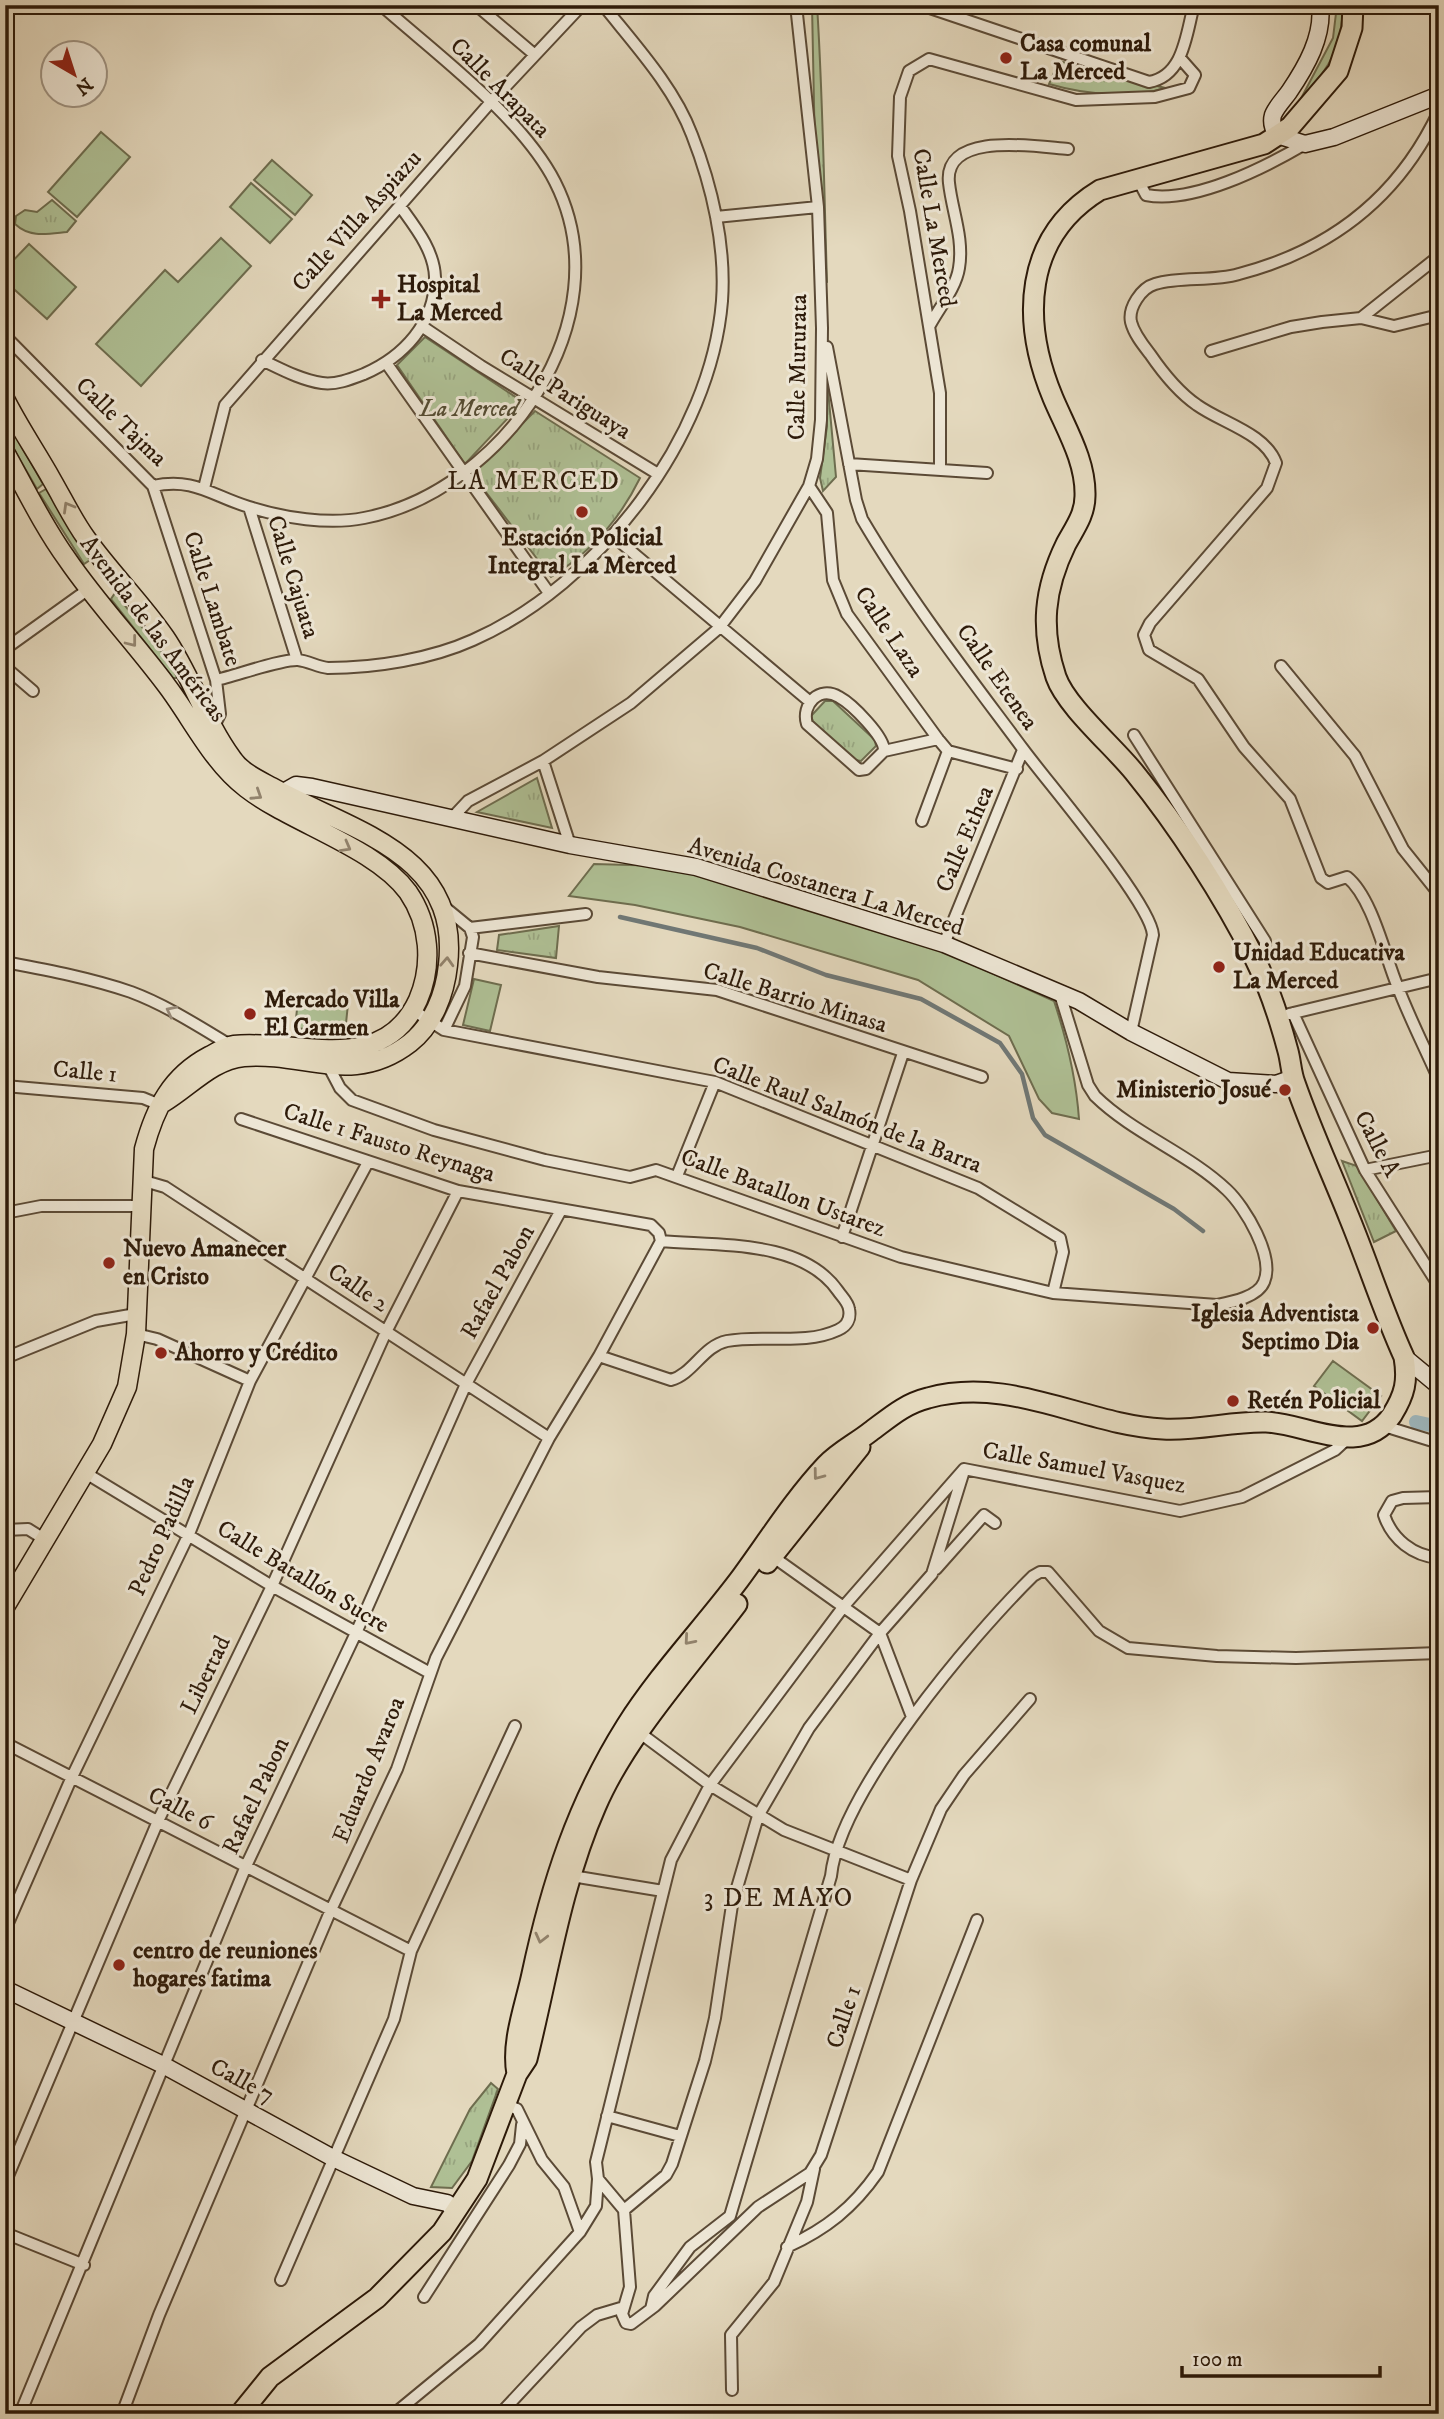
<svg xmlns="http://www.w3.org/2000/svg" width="1444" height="2419" viewBox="0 0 1444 2419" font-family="'IM FELL DW Pica',serif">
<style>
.grass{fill:#afc095;stroke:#6e6d4f;stroke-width:2}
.park{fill:url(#park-tufts);stroke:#6e6d4f;stroke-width:2}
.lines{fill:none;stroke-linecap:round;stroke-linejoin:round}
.stream{stroke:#707876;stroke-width:4.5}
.canal{stroke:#9db7be;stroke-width:14}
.street-casing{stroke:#5b4a36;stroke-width:14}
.secondary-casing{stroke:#2d1a09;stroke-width:19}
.primary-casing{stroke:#2d1a09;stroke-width:21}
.highway-casing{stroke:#2d1a09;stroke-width:23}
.street{stroke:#ede6d5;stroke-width:10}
.secondary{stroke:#ede6d5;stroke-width:16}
.primary{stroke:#e4d9be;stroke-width:18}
.highway{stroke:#e4d9be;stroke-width:19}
.oneway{stroke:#92836d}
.oneway2{stroke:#978a79}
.poi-dot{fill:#8f2418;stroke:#ede6d5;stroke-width:2.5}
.labels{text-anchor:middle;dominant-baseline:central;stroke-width:6;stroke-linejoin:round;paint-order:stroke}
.poi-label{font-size:24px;font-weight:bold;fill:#2d1a09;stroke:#ede6d5;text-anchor:start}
.street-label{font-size:24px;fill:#2d1a09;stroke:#ede6d5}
.park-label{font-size:24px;font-style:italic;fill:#544c33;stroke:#ede6d5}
.neighbourhood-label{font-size:26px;letter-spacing:2px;fill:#2d1a09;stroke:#ede6d5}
</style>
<defs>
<pattern id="park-tufts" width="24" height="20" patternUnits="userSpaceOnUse" patternTransform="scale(1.75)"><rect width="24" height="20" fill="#afc095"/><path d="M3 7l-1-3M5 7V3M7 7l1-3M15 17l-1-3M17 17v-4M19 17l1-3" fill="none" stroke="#97a47f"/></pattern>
</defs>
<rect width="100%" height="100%" fill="#e4d9be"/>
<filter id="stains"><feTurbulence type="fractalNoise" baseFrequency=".00286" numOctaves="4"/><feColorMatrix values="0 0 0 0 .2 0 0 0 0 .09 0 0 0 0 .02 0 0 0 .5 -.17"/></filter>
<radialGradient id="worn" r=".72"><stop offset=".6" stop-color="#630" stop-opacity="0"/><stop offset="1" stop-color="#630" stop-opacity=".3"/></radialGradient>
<path class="grass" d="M1337,5H1343C1342,55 1326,69 1297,106L1333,38Z
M101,132L130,157L77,217L48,192Z
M272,160L312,195L295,215L254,180Z
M251,183L292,219L270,243L230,207Z
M221,238L251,266L141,386L96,344L165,270L178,282Z
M29,244L76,287L47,319L5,281V269Z
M5,426H10L43,484L37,489L5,434Z
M46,489L90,560L84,564L39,493Z
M115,593L179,674L177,678H173L111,599Z
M594,864L665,866L739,887L934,947L1054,1001C1067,1040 1076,1077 1079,1119L1052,1113L1039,1099L1009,1036L918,980L740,927L635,905L569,896Z
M474,979L501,985L490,1031L463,1025Z
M298,1000L348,1004L345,1033L295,1028Z
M1333,1361L1381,1396L1362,1421L1314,1386Z"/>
<path class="park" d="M812,5H817C823,98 824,190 827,282L824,284L815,154Z
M1059,61L1165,88C1132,99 1083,94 1049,84Z
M52,200L76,221L67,232C47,234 30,238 15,224L16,216L25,210L37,212Z
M425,337L523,402L465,464L397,365Z
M825,383L828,390L836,477L823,491L820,478L827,426Z
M535,411L640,478C620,519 590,553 551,577L472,474Z
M825,701H833L875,740L876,746L861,761L855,760L814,724L811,716Z
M537,778L552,828L477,812Z
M559,926L556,958L497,950L499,935Z
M1342,1161L1357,1166L1396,1231L1374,1242Z
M491,2083L498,2089L472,2161L452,2188L431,2187L470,2109Z"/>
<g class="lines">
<path class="stream" d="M620,917L757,948L826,975L921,999L1000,1043L1022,1074L1033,1118L1045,1135L1174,1209L1203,1231"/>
<path class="canal" d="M1416,1422L1439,1427"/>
<g class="street-casing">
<path id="street" d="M476,5L535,55
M921,5L1149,82C1184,76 1186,34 1194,5
M1439,111C1399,197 1331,250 1239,274C1212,282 1181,276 1155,284C1141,288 1128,308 1131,322C1134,334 1143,345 1150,354C1163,373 1178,392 1197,405C1222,423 1265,433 1276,463L1267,488L1150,623L1144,635L1149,650L1198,679L1244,747L1290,799L1321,878L1328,883L1347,877C1372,897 1385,956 1397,985C1409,1017 1425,1048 1439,1080
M1137,178L1146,195C1193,204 1264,168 1305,144
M716,217L818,207
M1361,318L1439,256
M930,325C939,308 956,288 959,268C964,238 952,211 949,183C943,130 1039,147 1068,149
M423,327L481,366L658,474
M5,336L153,486L216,680L220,714L214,726
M827,347L856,500L862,519C909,599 968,675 1023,749C1048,783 1151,903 1153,935L1131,1032
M1211,351L1291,327L1322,322L1361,318L1394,326L1439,315
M262,360C281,369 301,380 322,383C336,385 351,379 364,374C403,357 436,323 435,277C434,250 415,227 400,206
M387,364L549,593
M849,464L987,473
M940,470V393L910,211L898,156L900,97L909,71L929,59L1076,100L1155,97L1189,88L1195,75L1180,58
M153,486C194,477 212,496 249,507C283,518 329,525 364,518C502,492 625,320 555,182C522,117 436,54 381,5
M809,486L827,513L833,580L847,614L938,739L948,751L1017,769
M204,488L225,405L490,103L582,5
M249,507L297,660
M613,536L809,701
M5,649L90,588
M1281,666L1355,756L1403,849L1439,894
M5,667L33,691
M216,680C235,676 281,659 298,660C308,661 318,667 328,668C375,668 431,659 473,640C598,585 711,438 722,301C726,246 712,186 692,135C674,87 635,45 603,5
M1134,735L1265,941V949L1254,957
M884,751C885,737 852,704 839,697C819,685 801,705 807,724L859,770L866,769L884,751L938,739
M543,761L570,845
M453,817L468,801L543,761L631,703L719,628L755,581L809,486L817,459L821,420L822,328L818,207L796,5
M922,821L948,751
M442,905L470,928L473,937L465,986L444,1030
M470,928L586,914
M944,944L1023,750
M469,953L598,977L717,990L982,1077
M5,962C47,970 90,978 131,992C166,1005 198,1026 230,1045
M413,1010L444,1030L715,1082L978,1188L1060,1238L1063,1252L1053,1293
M1293,1013L1365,1170L1439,1286
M1289,1014L1439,978
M329,1060V1067L340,1088L352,1100L434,1130L545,1160L630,1177L656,1170L901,1257L1053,1293L1217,1305C1232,1302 1258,1297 1264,1282C1275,1257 1245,1207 1227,1190C1188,1153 1134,1134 1095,1096L1088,1085L1060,994
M5,1086L143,1098L160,1105
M1365,1170L1439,1155
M677,1176L715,1082
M141,1180L165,1187L549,1438
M5,1213L41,1206H142
M842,1237L903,1053
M136,1334L157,1339L250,1381
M599,1356L671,1380C693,1374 703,1346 727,1341C762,1334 804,1346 838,1330C847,1326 851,1319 849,1309C848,1302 842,1297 838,1291C802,1239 717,1246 661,1241
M5,1358L96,1321L136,1314
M1384,1426L1439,1443
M964,1469L1180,1511L1242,1497L1335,1450L1347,1439
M84,1472L272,1586L430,1673
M1439,1497L1403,1498L1392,1501L1384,1515C1392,1539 1413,1556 1439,1558
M5,1530L28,1529L44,1539
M772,1556L880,1633L912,1717
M936,1569L984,1515L995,1523
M640,1733L710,1785L784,1830L911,1880
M5,1743L411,1951
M572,1876L663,1891
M5,1930L71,1779L189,1534L250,1381L367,1164
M506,2105L517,2109L542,2160L564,2187L580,2232
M607,2116L680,2136
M598,2179L624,2210L630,2287L622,2314L626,2323L631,2324L655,2306L758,2207L810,2173L821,2155L911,1880L941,1809L964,1775L1030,1699
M5,2183L158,1821L272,1586L386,1332L458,1191
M624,2210L666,2175L672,2164L705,2061L715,2018L732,1905L758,1816L809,1728L880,1633L932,1574L963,1474
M5,2233L84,2265
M787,2247C826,2229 853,2208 878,2172L977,1920
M281,2280L394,2019L411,1951L515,1726
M424,2297L509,2165L520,2144L522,2125
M651,2309L654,2296L690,2247L730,2216L831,1876C839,1793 972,1636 1033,1576L1040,1572H1048L1099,1631L1128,1648L1217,1656L1296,1658L1439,1653
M732,2390L731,2335L774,2282L807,2202L814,2169
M20,2414L246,1866L356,1633L466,1384L561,1210
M122,2414L159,2315L330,1912L397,1769L436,1658L549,1438L599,1356L661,1241L659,1233L651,1225L458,1191L241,1119
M394,2414L479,2344L580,2232L596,2206L598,2179L596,2162L671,1860L710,1785L844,1606L964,1469
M500,2414L581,2327L597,2315L624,2307"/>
</g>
<g class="secondary-casing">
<path id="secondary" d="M1320,5C1324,36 1306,67 1289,92C1284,99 1276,107 1273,115C1271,122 1273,129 1277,135L1305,144L1334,137L1439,95
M282,793L296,785L312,787L570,845L696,867L944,944L1079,1001L1131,1032L1228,1081L1276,1084L1293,1078
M1404,1357L1439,1386
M5,1989L163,2065L333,2158L413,2196L447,2203L457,2211"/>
</g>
<g class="primary-casing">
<path id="primary" d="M5,399C19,427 37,453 52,480C63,499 73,520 86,538C110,572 141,602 165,637C191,675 205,721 232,758C241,772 259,780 272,787C348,830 461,852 448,965C445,994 433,1025 410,1043C353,1087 306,1052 244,1057C212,1060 190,1087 163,1103
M5,452C25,488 43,526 67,559C97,603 135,643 167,686C192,719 212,762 246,788C291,823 375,847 408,892C430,924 433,965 418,1000C382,1078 297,1038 234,1045C225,1046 217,1052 209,1056C171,1076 155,1108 144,1149L136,1334L127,1387L102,1444L5,1607"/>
</g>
<g class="highway-casing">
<path id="highway" d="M767,1563L860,1447
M517,2074C511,2042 525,2007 532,1974C551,1885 577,1804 626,1726C659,1674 702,1629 739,1580C767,1542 794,1499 826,1465C838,1452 856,1443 870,1432C889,1418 904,1404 928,1398C1010,1375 1085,1425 1163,1429C1198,1431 1232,1421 1266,1422C1308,1424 1362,1459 1392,1415C1405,1394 1408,1381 1404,1357C1383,1311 1368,1263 1349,1217C1331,1172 1311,1129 1295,1083C1291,1073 1291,1062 1288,1051C1280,1021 1269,987 1255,959C1224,897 1178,826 1134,772C1113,746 1066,706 1056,677C1040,629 1044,589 1066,544C1074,529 1085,515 1085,496C1086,461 1066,429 1053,398C1021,321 1023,237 1100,190L1264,144L1290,127L1338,71L1352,28L1353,5
M240,2414L270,2377L377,2298L442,2232L477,2179L517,2074L527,2059C548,1975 561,1885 596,1806C626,1736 691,1665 737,1604"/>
</g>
<use href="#street" class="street"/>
<use href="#secondary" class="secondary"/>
<use href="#primary" class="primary"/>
<use href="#highway" class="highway"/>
</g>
<defs><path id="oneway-chevron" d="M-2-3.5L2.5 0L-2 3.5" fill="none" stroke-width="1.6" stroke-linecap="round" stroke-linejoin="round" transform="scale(1.75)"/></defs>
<g class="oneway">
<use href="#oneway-chevron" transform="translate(68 507) rotate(-120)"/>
<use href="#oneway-chevron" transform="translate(132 642) rotate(52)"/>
<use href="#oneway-chevron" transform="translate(257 795) rotate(33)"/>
<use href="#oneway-chevron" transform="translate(346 847) rotate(29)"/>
<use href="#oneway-chevron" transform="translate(447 962) rotate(-87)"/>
<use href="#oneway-chevron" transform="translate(818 1475) rotate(127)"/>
<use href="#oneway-chevron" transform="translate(689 1640) rotate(131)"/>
<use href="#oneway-chevron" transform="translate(541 1938) rotate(104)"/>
</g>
<use class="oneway2" href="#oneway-chevron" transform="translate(171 1011) rotate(-153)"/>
<g class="poi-dot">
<circle cx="1006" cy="58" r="7"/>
<path d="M377.5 288.5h7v7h7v7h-7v7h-7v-7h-7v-7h7z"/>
<circle cx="582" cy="512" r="7"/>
<circle cx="1219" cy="967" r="7"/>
<circle cx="250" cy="1014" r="7"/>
<circle cx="1285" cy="1090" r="7"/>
<circle cx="109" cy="1263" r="7"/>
<circle cx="1373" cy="1328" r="7"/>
<circle cx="161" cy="1353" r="7"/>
<circle cx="1233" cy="1401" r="7"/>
<circle cx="119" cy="1965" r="7"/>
</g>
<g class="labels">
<g class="poi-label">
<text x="1020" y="44">Casa comunal<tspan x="1020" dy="28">La Merced</tspan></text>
<text x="397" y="285">Hospital<tspan x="397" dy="28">La Merced</tspan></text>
<text x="582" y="538" text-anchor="middle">Estación Policial<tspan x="582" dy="28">Integral La Merced</tspan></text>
<text x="1233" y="953">Unidad Educativa<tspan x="1233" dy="28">La Merced</tspan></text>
<text x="264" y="1000">Mercado Villa<tspan x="264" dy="28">El Carmen</tspan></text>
<text x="1271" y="1090" text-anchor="end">Ministerio Josué</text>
<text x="123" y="1249">Nuevo Amanecer<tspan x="123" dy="28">en Cristo</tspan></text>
<text x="1359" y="1314" text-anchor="end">Iglesia Adventista<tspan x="1359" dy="28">Septimo Dia</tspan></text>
<text x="175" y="1353">Ahorro y Crédito</text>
<text x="1247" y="1401">Retén Policial</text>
<text x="133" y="1951">centro de reuniones<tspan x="133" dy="28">hogares fatima</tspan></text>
</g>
<g class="street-label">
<text transform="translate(500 88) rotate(45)">Calle Arapata</text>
<text transform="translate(357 221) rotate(-48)">Calle Villa Aspiazu</text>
<text transform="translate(934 228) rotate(80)">Calle La Merced</text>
<text transform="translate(798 367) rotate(-89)">Calle Mururata</text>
<text transform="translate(565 394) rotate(32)">Calle Pariguaya</text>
<text transform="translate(121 422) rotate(44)">Calle Tajma</text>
<text transform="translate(293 577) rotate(73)">Calle Cajuata</text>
<text transform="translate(212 599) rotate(72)">Calle Lambate</text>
<text transform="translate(153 629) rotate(53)">Avenida de las Américas</text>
<text transform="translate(889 632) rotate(56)">Calle Laza</text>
<text transform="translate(997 677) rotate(55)">Calle Etenea</text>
<text transform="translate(965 839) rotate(-67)">Calle Ethea</text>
<text transform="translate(826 887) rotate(17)">Avenida Costanera La Merced</text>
<text transform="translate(795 998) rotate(17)">Calle Barrio Minasa</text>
<text transform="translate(85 1072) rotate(5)">Calle 1</text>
<text transform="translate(847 1115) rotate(21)">Calle Raul Salmón de la Barra</text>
<text transform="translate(389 1143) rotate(17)">Calle 1 Fausto Reynaga</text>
<text transform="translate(1377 1144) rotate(62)">Calle A</text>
<text transform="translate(783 1193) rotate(20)">Calle Batallon Ustarez</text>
<text transform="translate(498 1282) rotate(-61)">Rafael Pabon</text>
<text transform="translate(358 1288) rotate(34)">Calle 2</text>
<text transform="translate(1084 1468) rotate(10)">Calle Samuel Vasquez</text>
<text transform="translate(162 1536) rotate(-66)">Pedro Padilla</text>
<text transform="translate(303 1577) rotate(31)">Calle Batallón Sucre</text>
<text transform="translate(206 1675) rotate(-64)">Libertad</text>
<text transform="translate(369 1770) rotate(-68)">Eduardo Avaroa</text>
<text transform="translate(256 1796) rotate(-65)">Rafael Pabon</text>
<text transform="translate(180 1809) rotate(27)">Calle 6</text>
<text transform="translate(844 2017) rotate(-72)">Calle 1</text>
<text transform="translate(242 2081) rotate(28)">Calle 7</text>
</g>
<g class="park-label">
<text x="469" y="409">La Merced</text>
</g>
<g class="neighbourhood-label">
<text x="534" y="481">LA MERCED</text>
<text x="779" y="1898">3 DE MAYO</text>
</g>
</g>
<rect width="1444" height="2419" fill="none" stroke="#e4d9be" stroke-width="28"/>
<rect x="7" y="7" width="1430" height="2405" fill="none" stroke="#2d1a09" stroke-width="3.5"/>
<rect x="14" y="14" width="1416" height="2391" fill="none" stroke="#2d1a09" stroke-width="2"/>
<g transform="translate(74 74) rotate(141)"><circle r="33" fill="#ede6d5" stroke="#a09483" stroke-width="2"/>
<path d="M0-5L12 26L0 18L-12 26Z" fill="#8f2418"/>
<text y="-10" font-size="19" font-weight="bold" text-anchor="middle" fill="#2d1a09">N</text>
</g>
<path d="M1182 2366v10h198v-10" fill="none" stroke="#2d1a09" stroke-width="3.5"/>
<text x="1192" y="2366" font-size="21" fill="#2d1a09" stroke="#ede6d5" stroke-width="5" paint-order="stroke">100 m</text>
<rect width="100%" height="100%" filter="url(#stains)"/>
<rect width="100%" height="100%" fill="url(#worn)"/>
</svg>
